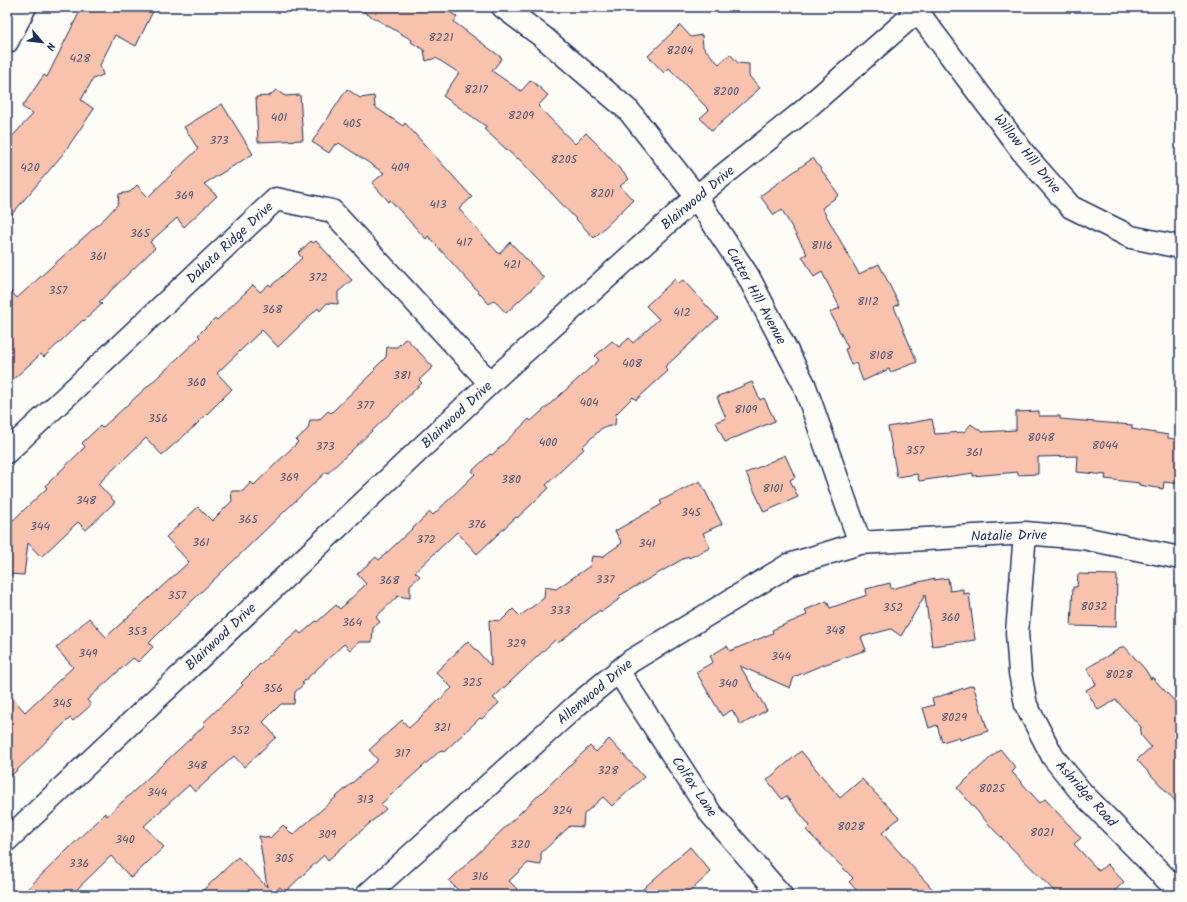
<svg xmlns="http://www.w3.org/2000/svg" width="1187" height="902" viewBox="0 0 1187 902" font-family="Kalam,sans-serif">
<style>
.building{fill:#f9c2ad;stroke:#1b2f5e}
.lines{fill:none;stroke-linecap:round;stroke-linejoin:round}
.minor-casing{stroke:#1b2f5e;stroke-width:25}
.minor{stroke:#fdfcf7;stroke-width:22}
.labels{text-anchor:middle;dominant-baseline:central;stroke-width:3;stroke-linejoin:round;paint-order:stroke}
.number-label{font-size:12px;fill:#525472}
.street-label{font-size:14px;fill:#1b2f5e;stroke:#fdfcf7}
</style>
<rect width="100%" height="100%" fill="#fdfcf7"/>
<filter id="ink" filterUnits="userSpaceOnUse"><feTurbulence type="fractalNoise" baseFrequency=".025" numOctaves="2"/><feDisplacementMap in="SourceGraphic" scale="8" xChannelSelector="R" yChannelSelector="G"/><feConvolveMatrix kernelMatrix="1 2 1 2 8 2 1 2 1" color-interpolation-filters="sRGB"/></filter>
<g filter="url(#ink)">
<path class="building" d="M82,7H155L136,46L115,35L100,65L103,75L93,79L81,100L94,109L63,154L7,220V142L33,114L22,107L44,75L47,77Z
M355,7H443L457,17L454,22L502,58L492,71L521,91L531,80L548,95L538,106L575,144L586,133L600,147L629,179L620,186L633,200L594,238L518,158L517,159L484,129L487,127L443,96L459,73L436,58L426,61L424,50L411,42L412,40Z
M680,25L691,37L702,35L703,47L719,64L730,54L738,63L749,64V76L760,88L712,131L700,118L709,110L669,68L664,73L648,56Z
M347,89L360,98L374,96L375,107L403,126L405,123L472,197L459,209L499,254L510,242L544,278L506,313L494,300L489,304L428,236L426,239L390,200L389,202L372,183L384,173L339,143L337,145L335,144L329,153L312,142Z
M276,90L285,96L300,95L303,140L258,142L256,97L269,96Z
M222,104L253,154L204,184L217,196L184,227L177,218L150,242L155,248L99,302L102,304L84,321L83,320L44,357L41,354L7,385V287L17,298L105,218L118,204L119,194L130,192L137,185L148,197L198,149L184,127Z
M813,158L839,195L822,208L859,274L879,264L899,304L894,307L917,362L891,372L889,369L863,381L856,363L851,365L845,349L848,348L830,312L840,308L822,272L814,277L802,256L807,254L782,210L774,215L760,196Z
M311,241L313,243L316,241L352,280L338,292V304L327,303L320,311L318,308L278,347L262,330L217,373L232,389L195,426L162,455L146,438L98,484L115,502L86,530L78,522L41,557L28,543L24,575L7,574V526L47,488L45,486L85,447L82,443L100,426L102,428L160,375L200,337L198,335L215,318L217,320L253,285L260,292L269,284L271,286L302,258L298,253Z
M675,279L679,283L683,280L718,318L665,367L668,371L636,400L633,397L616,414L615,425L602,428L582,447L584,449L546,485L549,488L517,518L516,517L477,554L457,532L415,572L420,576L410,585V598L398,596L376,617L380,622L373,628L372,642H359L350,650L344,644L302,683L304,684L295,692L294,704H281L263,722L276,737L244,767L234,756L195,792L189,785L144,826L164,847L131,878L111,856L71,895H21L105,813L107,816L205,725L203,723L243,685L241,683L259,665L298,631L301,634L316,621L317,622L336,605L340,609L366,584L357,574L376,557L379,560L430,512L433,515L475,474L472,471L490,454L492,455L529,419L531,421L599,360L595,356L612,341L619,347L629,338L633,343L659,319L646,306Z
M406,338L433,367L419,380L422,383L328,473L326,472L288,508L164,628L149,643L153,647L138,662L133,658L87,700L91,705L73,721L70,718L7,780V692L25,712L73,667L56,648L89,618L106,637L189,562L166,537L198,507L212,521L232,501L231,491H243L251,482L254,485L298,442L296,440L308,429L310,420H319L328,411L331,413L375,370L374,369L386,357L387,347H397Z
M752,382L760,400L764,398L775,421L725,442L716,422L726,418L717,397Z
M1039,411V416H1060V419L1132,425V429L1168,435V438L1180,440V484L1164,482L1163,489L1139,485V483L1105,479L1106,475L1077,472L1078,456L1038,457V474L1018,475V472L973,476V473L919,481L917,474L897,477L888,427L932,419L935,434L964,432L971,424L982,432L1016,430V412Z
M785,455L795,477L790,480L798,497L764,512L746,473Z
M700,481L722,524L703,533L710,548L689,558L688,556L619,596L621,598L601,612L600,610L558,643L555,640L493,698L499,703L482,719L480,718L444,752L441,750L381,804L386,809L328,860L324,855L285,892L280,887L273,894L274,895H198L238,857L267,887L259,836L270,838L283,825L293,835L378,760L369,750L402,720L409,728L452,688L436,672L468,641L491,666L489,620L501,621L513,609L520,616L544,598L545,587L556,589L590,566L592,556L602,557L622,543L615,531L662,504L660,501Z
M1078,574L1117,575L1116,627L1071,626L1073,587H1077Z
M935,578L934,580L948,578L950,591L963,589V594L969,593L975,640L932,646L925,595L901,636L891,629L861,637L866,650L820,666L794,677L790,688L740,666L767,710L741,725L732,710L722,716L696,672L713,662L710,656L727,646L730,651L773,633L772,630L807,615L805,610L827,601L830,608L867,595L866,589L890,583L891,589Z
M1124,646L1145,669L1151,679L1152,677L1180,707V806L1137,760L1151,747L1140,734L1141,727L1116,700L1098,710L1086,690L1096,684L1087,668Z
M973,685L988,731L960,740L959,737L942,742L937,725L929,728L923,708L934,705L932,699Z
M609,739L644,777L612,806L603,797L584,814L583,827L570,826L541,853V865L528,863L509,881L523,895H463L449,881L590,746L596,752Z
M1000,749L1016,768L1012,772L1040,803L1045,799L1081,838L1074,844L1099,871L1107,864L1124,882L1110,895H1058L992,828L957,788Z
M801,751L840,798L862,779L879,797L899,818L882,833L938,895H861L849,882L853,878L806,830L810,826L786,796L782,799L767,780Z
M690,847L711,872L686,895H636Z"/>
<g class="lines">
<g class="minor-casing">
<path id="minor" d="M503,7L543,37L629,111L692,191L748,276L804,384L860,543
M914,7L1025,155L1071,207L1131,237L1180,247
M7,42L25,7
M7,452L276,199L332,211L490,383
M1025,533L1017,633L1020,673L1026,705L1053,757L1082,793L1180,893
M618,671L711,814L781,895
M7,840L490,383L696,197L801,113L922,7
M367,895L577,705L631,661L789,565L860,543L1025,533L1083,538L1180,558"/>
</g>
<use href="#minor" class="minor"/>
</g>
</g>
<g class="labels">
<g class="number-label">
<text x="441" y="37">8221</text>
<text x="680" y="50">8204</text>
<text x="80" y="58">428</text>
<text x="476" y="89">8217</text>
<text x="726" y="91">8200</text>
<text x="521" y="115">8209</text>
<text x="279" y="117">401</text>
<text x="352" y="123">405</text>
<text x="219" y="140">373</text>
<text x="564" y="159">8205</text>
<text x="30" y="167">420</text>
<text x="400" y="167">409</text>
<text x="602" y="193">8201</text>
<text x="184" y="195">369</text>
<text x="438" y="204">413</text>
<text x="140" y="233">365</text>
<text x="464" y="242">417</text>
<text x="822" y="245">8116</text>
<text x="98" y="256">361</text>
<text x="512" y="264">421</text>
<text x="318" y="277">372</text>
<text x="58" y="290">357</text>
<text x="868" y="301">8112</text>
<text x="272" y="309">368</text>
<text x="682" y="312">412</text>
<text x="881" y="355">8108</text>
<text x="632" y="363">408</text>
<text x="402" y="375">381</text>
<text x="196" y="382">360</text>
<text x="589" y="402">404</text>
<text x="365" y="405">377</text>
<text x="746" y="409">8109</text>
<text x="158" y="418">356</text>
<text x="1041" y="437">8048</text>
<text x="548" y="442">400</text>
<text x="1105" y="445">8044</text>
<text x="325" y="446">373</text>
<text x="915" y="450">357</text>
<text x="974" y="452">361</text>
<text x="289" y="477">369</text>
<text x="511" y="479">380</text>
<text x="773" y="488">8101</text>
<text x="86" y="500">348</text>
<text x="691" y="512">345</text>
<text x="248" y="519">365</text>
<text x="477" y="524">376</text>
<text x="40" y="526">344</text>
<text x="426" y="539">372</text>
<text x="201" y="542">361</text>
<text x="647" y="543">341</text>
<text x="605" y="579">337</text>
<text x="389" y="580">368</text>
<text x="177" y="595">357</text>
<text x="1094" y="606">8032</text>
<text x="893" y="607">352</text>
<text x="560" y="610">333</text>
<text x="950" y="617">360</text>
<text x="352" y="622">364</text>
<text x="835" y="630">348</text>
<text x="137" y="631">353</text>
<text x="516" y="643">329</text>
<text x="88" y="653">349</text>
<text x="781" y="656">344</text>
<text x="1119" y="674">8028</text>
<text x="472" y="682">325</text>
<text x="728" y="683">340</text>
<text x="273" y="688">356</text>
<text x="62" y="703">345</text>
<text x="954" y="717">8029</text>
<text x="442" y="727">321</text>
<text x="240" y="730">352</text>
<text x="402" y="753">317</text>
<text x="197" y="765">348</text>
<text x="608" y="770">328</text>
<text x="992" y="788">8025</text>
<text x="157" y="792">344</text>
<text x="365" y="799">313</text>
<text x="562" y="810">324</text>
<text x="851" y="826">8028</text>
<text x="1042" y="832">8021</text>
<text x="327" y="834">309</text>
<text x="125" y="839">340</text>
<text x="520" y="844">320</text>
<text x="284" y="858">305</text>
<text x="79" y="863">336</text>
<text x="480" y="876">316</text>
</g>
<g class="street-label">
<text transform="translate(1027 154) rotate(51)">Willow Hill Drive</text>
<text transform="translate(698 198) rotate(-40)">Blairwood Drive</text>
<text transform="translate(230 243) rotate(-43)">Dakota Ridge Drive</text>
<text transform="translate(756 296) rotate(61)">Cutter Hill Avenue</text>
<text transform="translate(457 415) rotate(-43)">Blairwood Drive</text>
<text transform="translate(1009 536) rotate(-1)">Natalie Drive</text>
<text transform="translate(221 637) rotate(-43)">Blairwood Drive</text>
<text transform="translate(595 692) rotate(-40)">Allenwood Drive</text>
<text transform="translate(694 787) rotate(56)">Colfax Lane</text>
<text transform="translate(1086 794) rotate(48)">Ashridge Road</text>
</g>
</g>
<rect width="1187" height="902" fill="none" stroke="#fdfcf7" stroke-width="24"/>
<rect x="12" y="12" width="1163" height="878" fill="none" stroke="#1b2f5e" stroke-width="1.5" filter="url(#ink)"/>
<g transform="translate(42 42) rotate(118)" stroke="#fdfcf7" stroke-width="3" paint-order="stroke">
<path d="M0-3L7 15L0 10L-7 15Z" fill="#1b2f5e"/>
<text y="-6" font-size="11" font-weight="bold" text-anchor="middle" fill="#1b2f5e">N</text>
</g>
</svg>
